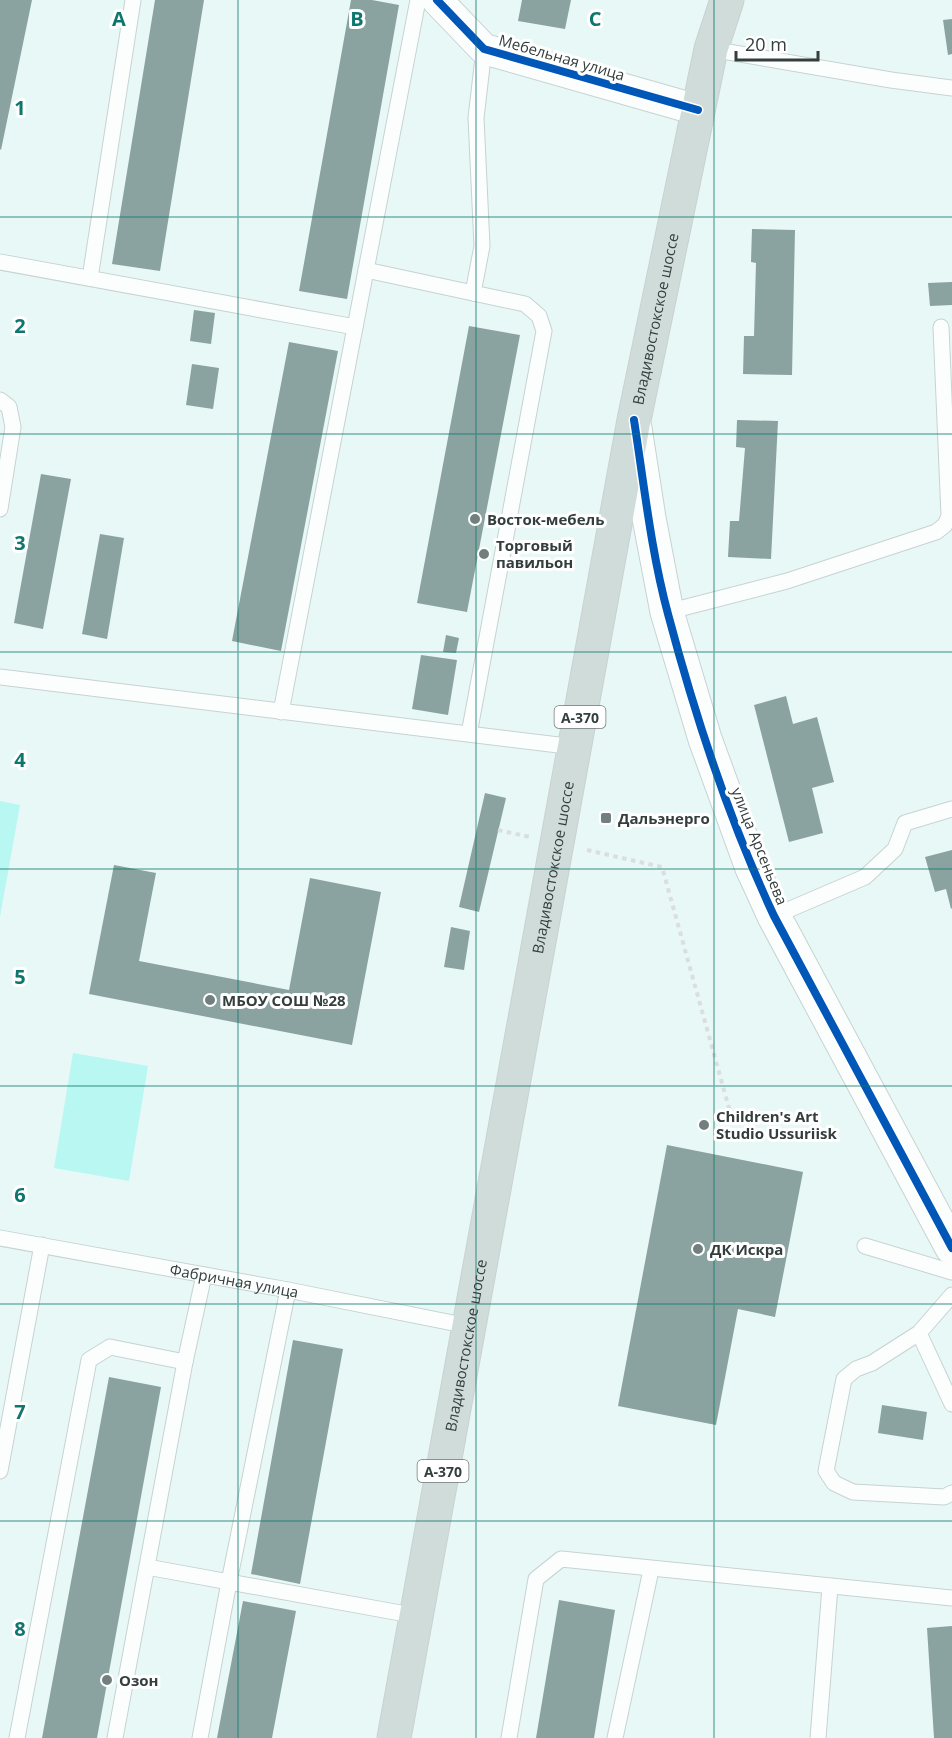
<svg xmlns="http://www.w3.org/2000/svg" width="952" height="1738" viewBox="0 0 952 1738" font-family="'Open Sans',sans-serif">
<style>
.green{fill:#b8f7f2}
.building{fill:#8aa3a1}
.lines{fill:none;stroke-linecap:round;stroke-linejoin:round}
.service-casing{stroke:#c6d3d1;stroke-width:17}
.minor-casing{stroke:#c6d3d1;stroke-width:32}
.tertiary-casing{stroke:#c6d3d1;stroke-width:35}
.trunk-casing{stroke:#cad2d1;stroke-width:35}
.path{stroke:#dadedd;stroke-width:4;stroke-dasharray:4.5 4.5;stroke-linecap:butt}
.service{stroke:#fcfefe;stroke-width:15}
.minor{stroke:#fcfefe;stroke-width:30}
.tertiary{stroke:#fcfefe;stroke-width:33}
.trunk{stroke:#cfdcda;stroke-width:33}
.cycleway-casing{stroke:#fff;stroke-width:11}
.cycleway{stroke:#0057b8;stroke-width:8}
.grid{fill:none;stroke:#0f766e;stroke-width:1.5;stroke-opacity:0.55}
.poi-dot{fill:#727f7e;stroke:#fff;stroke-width:2}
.labels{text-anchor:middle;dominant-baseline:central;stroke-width:6;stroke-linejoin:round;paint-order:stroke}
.shield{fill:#fff;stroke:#707877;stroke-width:1.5}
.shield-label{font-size:14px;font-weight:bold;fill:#333e3d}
.street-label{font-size:15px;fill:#333e3d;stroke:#fff}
.poi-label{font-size:15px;font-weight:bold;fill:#333e3d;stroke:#fff;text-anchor:start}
.grid-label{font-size:20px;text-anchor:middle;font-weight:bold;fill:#0f766e;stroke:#fff;stroke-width:6;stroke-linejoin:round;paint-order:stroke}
</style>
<rect width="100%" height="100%" fill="#e8f8f6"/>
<path class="green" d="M0,801L20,805L0,917Z
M73,1053L148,1066L129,1181L54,1168Z"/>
<path class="building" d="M0,0H32L1,150L0,149Z
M155,0H204L160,271L112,264Z
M351,0H372L399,5L347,299L299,291Z
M522,0H571L565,29L518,21Z
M952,19V54L948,55L943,20Z
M752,229L795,230L792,375L743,374L744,336H754L756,263L751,262Z
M952,282V305L930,306L928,283Z
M194,310L215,313L211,344L190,341Z
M469,326L520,335L467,612L417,603Z
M289,342L338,351L281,651L232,641Z
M192,364L219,368L213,409L186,405Z
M737,420L778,421L771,559L728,557L730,521H739L745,448L736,447Z
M41,474L71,479L43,629L14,623Z
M100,534L124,538L107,639L82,634Z
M446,635L459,638L456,653L443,652Z
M421,655L457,660L448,715L412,709Z
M786,696L793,724L817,717L834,782L812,788L823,833L789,842L754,705Z
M485,793L506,798L479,912L459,907Z
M952,850V908L951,909L946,889L935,892L925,857Z
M114,865L156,873L139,961L289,990L310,878L381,892L352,1045L89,994Z
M451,927L470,931L464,970L444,967Z
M667,1145L803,1172L775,1317L738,1309L716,1425L618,1406Z
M293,1340L343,1349L300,1584L251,1574Z
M109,1377L161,1387L97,1738H42Z
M882,1405L927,1412L923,1440L878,1433Z
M559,1600L615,1610L594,1738H536Z
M243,1601L296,1611L272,1738H217Z
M952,1626V1738H934L927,1628Z"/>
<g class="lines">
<g class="service-casing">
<g id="service">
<path d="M711,49L891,80L952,88"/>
<path d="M0,262L355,327"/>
<path d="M366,270L473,293"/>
<path d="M90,278L133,0"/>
<path d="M0,400L9,407L13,427L0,509"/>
<path d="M667,612L787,581L936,532L945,525L949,516L941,327"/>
<path d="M0,677L575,747"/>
<path d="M281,712L418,0"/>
<path d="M469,734L544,331L539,316L525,304L473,293L482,246L476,118L484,49"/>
<path d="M774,916L865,877L895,849L905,823L952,809"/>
<path id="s1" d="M0,1238L288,1290L468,1326"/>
<path d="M865,1246L952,1272"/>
<path d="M952,1295L919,1333L872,1363L856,1369L844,1379L826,1471L834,1483L853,1492L944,1497L952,1493"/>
<path d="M919,1333L952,1404"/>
<path d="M0,1471L42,1245"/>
<path d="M147,1567L417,1616"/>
<path d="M17,1738L89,1360L110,1347L185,1362"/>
<path d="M115,1738L185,1362L204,1275"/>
<path d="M200,1738L229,1582L288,1290"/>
<path d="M509,1738L536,1579L561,1559L952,1598"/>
<path d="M615,1738L651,1570"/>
<path d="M818,1738L830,1587"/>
</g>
</g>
<g class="minor-casing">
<path id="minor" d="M437,0L484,49L698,110"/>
</g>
<g class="tertiary-casing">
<path id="tertiary" d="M635,428L649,518L667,612L705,739L752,868L774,916L952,1248"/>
</g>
<g class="trunk-casing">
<g id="trunk">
<path id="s2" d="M394,1738L634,420L711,49L727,0"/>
</g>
</g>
<path class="path" d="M498,830L530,837
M587,850L662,867L732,1119"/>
<use href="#service" class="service"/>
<use href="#minor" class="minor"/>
<use href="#tertiary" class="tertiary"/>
<use href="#trunk" class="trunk"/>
<g class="cycleway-casing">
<path id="cycleway" d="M437,0L484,49L698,110
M634,420C644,484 651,551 668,614C695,716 729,820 774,916L952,1248"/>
</g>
<use href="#cycleway" class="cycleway"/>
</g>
<path class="grid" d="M238,0V1738M476,0V1738M714,0V1738M0,217H952M0,434H952M0,652H952M0,869H952M0,1086H952M0,1304H952M0,1521H952"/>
<g class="poi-dot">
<circle cx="475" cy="519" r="6"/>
<circle cx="484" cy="554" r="6"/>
<rect x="600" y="812" width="12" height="12" rx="3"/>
<circle cx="210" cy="1000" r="6"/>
<circle cx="704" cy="1125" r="6"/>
<circle cx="698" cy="1249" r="6"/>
<circle cx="107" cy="1680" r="6"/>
</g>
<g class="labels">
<g class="shield">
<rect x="554.5" y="706" width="51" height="22" rx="4.5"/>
<rect x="417.5" y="1460" width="51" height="22" rx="4.5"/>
</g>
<g class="shield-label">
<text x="580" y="717">А-370</text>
<text x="443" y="1471">А-370</text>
</g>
<g class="street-label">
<text transform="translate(562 57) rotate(16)">Мебельная улица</text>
<text stroke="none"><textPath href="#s2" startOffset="1443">Владивостокское шоссе</textPath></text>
<text transform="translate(760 846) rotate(68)">улица Арсеньева</text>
<text stroke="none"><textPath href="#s2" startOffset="885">Владивостокское шоссе</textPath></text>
<text stroke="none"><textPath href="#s1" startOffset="238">Фабричная улица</textPath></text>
<text stroke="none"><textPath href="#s2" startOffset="399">Владивостокское шоссе</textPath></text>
</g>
<g class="poi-label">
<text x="487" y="519">Восток-мебель</text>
<text x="496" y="545">Торговый<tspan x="496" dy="17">павильон</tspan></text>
<text x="618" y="818">Дальэнерго</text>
<text x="222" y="1000">МБОУ СОШ №28</text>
<text x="716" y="1116">Children's Art<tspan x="716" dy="17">Studio Ussuriisk</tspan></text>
<text x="710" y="1249">ДК Искра</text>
<text x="119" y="1680">Озон</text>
</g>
</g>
<g class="grid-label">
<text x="119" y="26">A</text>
<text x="357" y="26">B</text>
<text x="595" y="26">C</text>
<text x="20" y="115">1</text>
<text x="20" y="333">2</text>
<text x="20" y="550">3</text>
<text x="20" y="767">4</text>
<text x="20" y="984">5</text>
<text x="20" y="1202">6</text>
<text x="20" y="1419">7</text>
<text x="20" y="1636">8</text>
</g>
<path d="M736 51v9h82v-9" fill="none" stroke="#333e3d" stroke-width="3"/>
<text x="745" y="51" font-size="18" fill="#333e3d" stroke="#ffffff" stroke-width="4.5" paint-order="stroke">20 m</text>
</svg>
